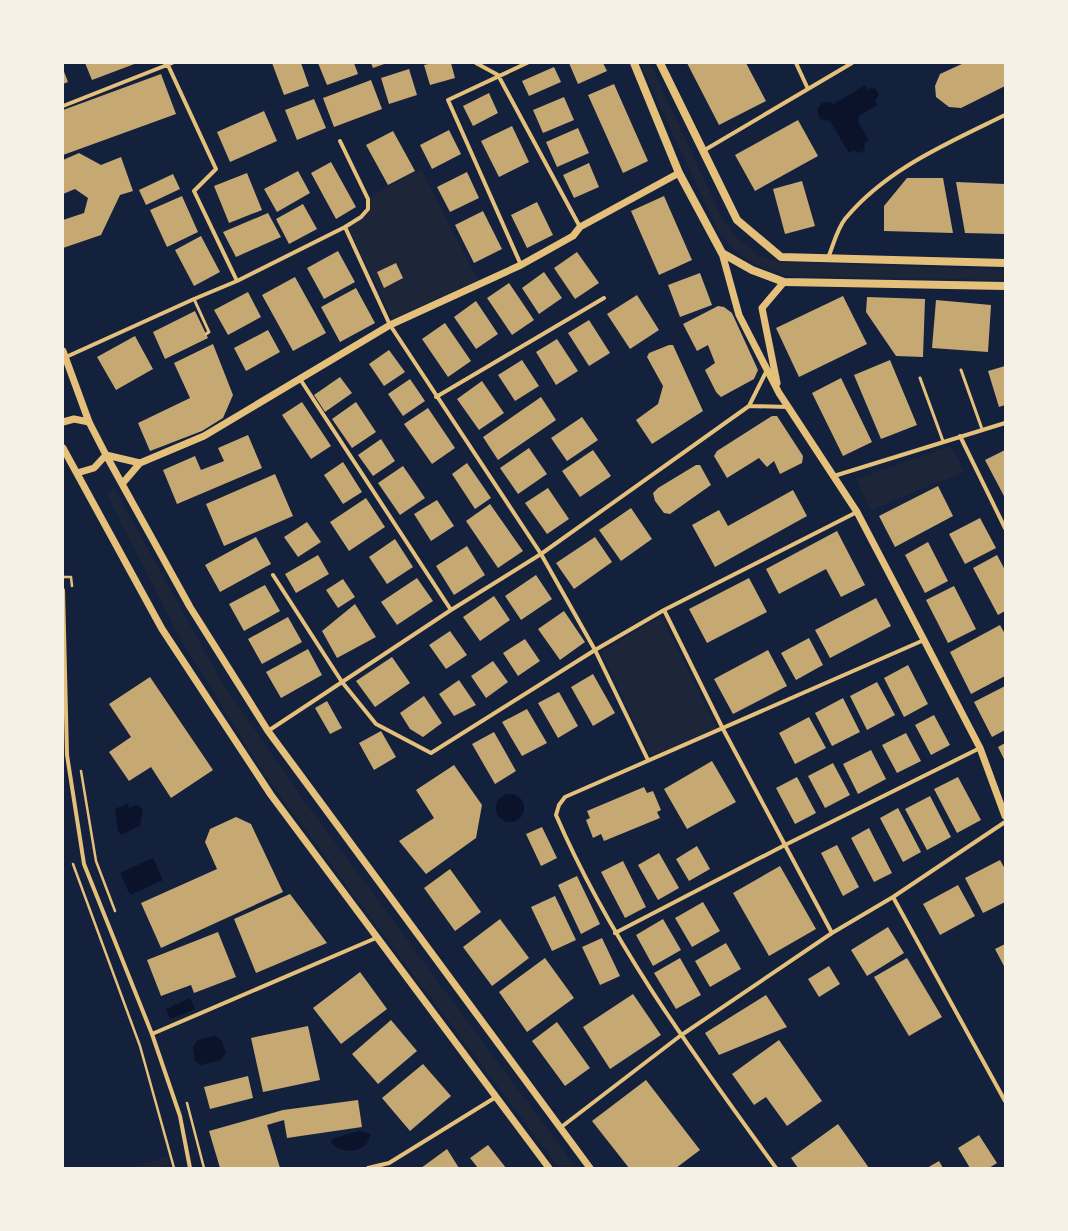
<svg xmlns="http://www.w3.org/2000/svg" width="1068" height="1231" viewBox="0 0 1068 1231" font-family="Karla,sans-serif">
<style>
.green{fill:#1d2539}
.water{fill:#0b132b}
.building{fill:#c6a872}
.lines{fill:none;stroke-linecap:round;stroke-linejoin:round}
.path{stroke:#e5c07b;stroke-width:2.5}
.service{stroke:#e5c07b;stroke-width:3}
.minor{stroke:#e5c07b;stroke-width:4}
.tertiary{stroke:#e5c07b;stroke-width:7}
.secondary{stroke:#e5c07b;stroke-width:8}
</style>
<rect width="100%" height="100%" fill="#14213d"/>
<path class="green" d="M640,63H650L723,220L736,237L760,256L778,262L1005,270V280L786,276C754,265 739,258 718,231Z
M421,169L478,280L393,319L348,228L368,214L370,197Z
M951,446L964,472L871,510L856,479Z
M114,488L223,684L300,795L576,1168H559L349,889L262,771L181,640L106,493Z
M661,616L717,728L651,756L601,652Z
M167,1156L170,1168H133Z"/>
<path class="water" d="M865,85L868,90L870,88L876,89L879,95L875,101L877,105L859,116L858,122L869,140L864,143L865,150L859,153L853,150L849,153L830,121L820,119L817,109L822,103L830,102L834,104Z
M496 808a14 14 0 1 1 28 0a14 14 0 1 1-28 0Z
M128,803L129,808L137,805L143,809L140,826L121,835L118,831L115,809Z
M153,858L163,880L130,895L120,873Z
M190,998L195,1009L170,1019L166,1009Z
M215,1036L222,1041L226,1053L221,1060L201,1065L195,1061L193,1047L198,1040Z
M359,1131L371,1134C370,1136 369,1140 367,1143C359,1154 339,1153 331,1142L334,1138Z"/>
<path class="building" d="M85,63H137L92,80Z
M272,63H301L309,86L284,95Z
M318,63H354L358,74L327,85Z
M371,63H387L373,68Z
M433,63H451L455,78L430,85L424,65Z
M569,63H603L607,71L578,84Z
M687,63H746L766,101L719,125Z
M964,63H1005V86L961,108L949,107L936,97L935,86L940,74Z
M554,67L561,82L529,96L522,81Z
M63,69L68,82L63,84Z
M409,69L417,95L389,104L381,78Z
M161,74L176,114L63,155V110Z
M371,80L382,109L334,127L323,98Z
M614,84L648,161L623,173L588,95Z
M489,93L498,113L473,126L463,106Z
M564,97L574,120L543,133L533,110Z
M314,99L326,128L297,140L285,110Z
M264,111L277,141L230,162L217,132Z
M798,120L818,156L755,191L735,155Z
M512,126L529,162L499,177L481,141Z
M578,128L589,153L557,167L546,142Z
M449,130L461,154L432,169L420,145Z
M393,131L415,171L388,185L366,145Z
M79,153L101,165L121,157L133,191L120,195L101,235L63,248V220L84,213L88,198L75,189L63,194V160Z
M331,162L356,207L336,219L311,173Z
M589,163L599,187L574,198L563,175Z
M298,171L310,193L277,212L264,189Z
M467,172L479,198L450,212L437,187Z
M247,173L262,210L229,223L214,186Z
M173,174L180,189L146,205L139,190Z
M907,178H943L953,233L884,231V206Z
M802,181L815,226L785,234L773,189Z
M956,182L1005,184V234L965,233Z
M182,196L198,232L167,247L150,210Z
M664,196L692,260L659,275L631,211Z
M537,202L553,235L527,248L511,215Z
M303,204L317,229L289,244L276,219Z
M483,211L502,249L474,263L455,225Z
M268,213L281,237L236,257L223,232Z
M201,236L220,272L194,286L175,250Z
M338,251L355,282L324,299L307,268Z
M577,252L599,283L575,299L554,268Z
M396,263L403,278L384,288L377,272Z
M544,272L562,298L539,314L522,288Z
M700,273L712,305L680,317L668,285Z
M295,277L326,333L293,351L262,295Z
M509,283L534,320L512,335L487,298Z
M356,288L375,323L340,342L321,307Z
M248,292L261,317L228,335L214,310Z
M637,295L659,330L630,349L607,314Z
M843,296L867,344L799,377L776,328Z
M867,297L925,299L923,357L896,356L866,312Z
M936,300L991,305L988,352L932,348Z
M476,301L498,334L476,349L454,317Z
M718,306L724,307L732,313L758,370L754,379L721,397L716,392L705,370L715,363L708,345L697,351L683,324Z
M195,311L208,338L165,359L153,332Z
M589,320L610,353L589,366L568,333Z
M445,323L471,361L448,377L422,339Z
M268,330L280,352L246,371L234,348Z
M135,336L153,369L116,390L97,357Z
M557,339L578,371L556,385L536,352Z
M213,344L233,395L223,418L202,431L150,451L138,423L190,398L174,363Z
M669,345H673L703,411L652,444L636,420L658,404L663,386L647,357L649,353Z
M389,350L405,372L384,386L369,364Z
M522,360L539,386L515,401L498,375Z
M890,360L917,425L881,439L854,375Z
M1005,366V405L999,407L988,371Z
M340,377L352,393L325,412L314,395Z
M841,378L872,442L843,456L812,393Z
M410,379L425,401L403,416L388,394Z
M482,381L504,413L479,430L457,399Z
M541,397L556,420L498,460L483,437Z
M302,402L331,446L311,459L282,415Z
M356,402L376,432L352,448L332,419Z
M428,408L455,448L432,464L404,424Z
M772,416H777L803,456L802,463L780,474L774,461L767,467L759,458L727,478L714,456L717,451Z
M582,417L598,440L567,461L551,438Z
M248,435L262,468L177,504L163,470L195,456L201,470L224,461L218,448Z
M381,439L395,461L373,476L358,455Z
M529,448L547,474L518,494L500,468Z
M593,450L611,476L580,497L562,471Z
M1005,450V498L985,460Z
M343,462L362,492L343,504L324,475Z
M467,463L491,498L475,509L452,474Z
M696,465H700L711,485L670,514L664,513L655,501L653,493L658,488Z
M403,466L425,498L400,515L378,483Z
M275,474L293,516L224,546L206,504Z
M938,486L953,516L895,547L879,516Z
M548,488L569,519L547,534L525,503Z
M793,490L807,516L715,567L692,525L719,510L728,526Z
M366,498L385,527L349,551L330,522Z
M437,500L454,526L431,541L414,514Z
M490,504L523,551L498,568L466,521Z
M631,508L652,539L621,561L599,530Z
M980,518L996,548L965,564L949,534Z
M307,522L321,542L298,557L284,537Z
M837,531L865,585L841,597L826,569L779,594L766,569Z
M256,537L271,564L220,592L205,565Z
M595,537L612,562L574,589L556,563Z
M395,539L413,567L387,584L369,557Z
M928,542L948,581L925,593L905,555Z
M467,546L485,575L454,595L436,566Z
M318,555L329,574L296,593L285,574Z
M997,555L1005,570V611L998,615L973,568Z
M536,575L552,599L521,620L505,596Z
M417,578L433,601L397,625L381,602Z
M749,578L767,612L707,643L689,609Z
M343,579L355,597L338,608L326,590Z
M265,585L280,611L244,631L229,604Z
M954,586L976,629L948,643L926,600Z
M494,596L510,620L480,641L463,617Z
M876,598L891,626L830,658L815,630Z
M355,604L376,637L337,658L322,631Z
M564,611L585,642L560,660L538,629Z
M288,617L302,642L262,664L248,639Z
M1000,625L1005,634V676L971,694L950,652Z
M450,631L467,655L446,669L429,645Z
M809,638L823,665L796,680L781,653Z
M525,639L540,661L518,676L503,653Z
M308,649L322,675L281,698L266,672Z
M768,650L787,686L733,714L714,679Z
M392,657L410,683L375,707L356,681Z
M493,661L508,682L486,698L471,676Z
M908,665L928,704L904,717L884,678Z
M593,674L615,713L593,726L571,687Z
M150,677L213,770L171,798L151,767L129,781L109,752L131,737L109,704Z
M459,680L476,705L454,716L439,694Z
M877,682L895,715L867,730L850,696Z
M1005,686V730L992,737L974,702Z
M559,692L578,726L558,738L538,703Z
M424,696L442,723L423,737L410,729L400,713Z
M843,698L860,732L832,746L815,713Z
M327,701L342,728L330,734L315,708Z
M527,709L547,743L522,756L502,722Z
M934,715L950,745L931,755L915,725Z
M809,717L826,748L795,764L779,733Z
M381,731L396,757L374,770L359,743Z
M494,732L516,771L495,784L472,744Z
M906,733L921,761L897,773L882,745Z
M1005,743V761L998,747Z
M871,750L886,779L858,794L843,764Z
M712,761L736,802L687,829L664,789Z
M833,763L850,795L825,808L808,776Z
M454,765L482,805L476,838L426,874L399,841L434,818L416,790Z
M797,777L816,813L795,824L776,788Z
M958,777L981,820L957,833L934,789Z
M644,787L647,793L653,791L661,810L657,812L660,818L604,841L601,834L593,838L586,820L590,818L587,811Z
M930,796L951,837L927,850L905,809Z
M898,808L921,852L903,862L880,818Z
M236,817L251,824L283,892L161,948L141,903L217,869L205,842L210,829Z
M542,827L557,858L541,866L526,834Z
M869,828L892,873L874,882L851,838Z
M837,845L859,887L843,896L821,853Z
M697,846L710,869L689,881L676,859Z
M659,853L679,888L658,900L638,865Z
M1000,860L1005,869V902L983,913L965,878Z
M623,861L646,907L625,918L601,872Z
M780,866L816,929L769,956L733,893Z
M450,869L481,912L455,931L424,888Z
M577,876L600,924L581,934L558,885Z
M958,885L975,916L940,935L923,904Z
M290,894L327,943L256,973L234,919Z
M555,896L576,940L552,951L531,907Z
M703,902L720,931L692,947L675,918Z
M500,919L529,958L492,986L463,947Z
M663,919L681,950L653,966L636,935Z
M888,927L904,953L867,976L851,950Z
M218,932L236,977L194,993L191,985L161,996L147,960Z
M602,938L620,976L600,985L582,947Z
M726,943L741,969L710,987L695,961Z
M1005,944V968L995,949Z
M545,958L574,998L527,1032L499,992Z
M680,958L701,995L676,1009L654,973Z
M907,958L942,1017L909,1036L874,977Z
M829,966L840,984L819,997L808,979Z
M360,972L387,1009L341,1044L313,1008Z
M633,994L661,1035L610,1069L583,1027Z
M766,995L787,1027L719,1055L705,1033Z
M391,1020L417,1051L378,1084L352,1054Z
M557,1022L590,1068L565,1086L532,1041Z
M308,1026L320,1080L263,1092L251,1038Z
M779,1040L822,1101L787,1126L766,1097L754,1105L732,1074Z
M423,1064L451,1096L410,1131L382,1098Z
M248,1076L253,1098L210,1109L204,1087Z
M646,1080L700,1150L676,1168H629L592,1121Z
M358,1100L362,1127L287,1138L284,1120L267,1125L280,1168H220L209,1131L283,1110Z
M838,1124L869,1168H798L791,1158Z
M979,1135L997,1163L989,1168H970L958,1148Z
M488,1145L506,1168H478L470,1158Z
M447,1149L459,1168H421Z
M939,1161L943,1168H927Z"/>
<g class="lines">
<path class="path" d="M63,577H71L72,586
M81,771L96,861L115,911
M73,864L140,1046L174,1168
M187,1103L204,1168"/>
<path class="service" d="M194,299L209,332L206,334
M961,370L982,429
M920,378L943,441"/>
<path class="minor" d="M167,63L216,169L194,191L237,281
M476,63L498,75L580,227
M796,63L808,89
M63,106L172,63
M703,151L852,63
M345,227L390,325L541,554L595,650L648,760
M828,258C833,246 837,229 845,219C886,169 948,143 1005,115
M521,265L448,100L527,63
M66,357L194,299L237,281L345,227L361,217L368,209V199L340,141
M300,379L451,610
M436,397L604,298
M749,406L767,370
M960,436L1005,528
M834,476L1005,423
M273,575L342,682L376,724L431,753L595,650L664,610L857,512
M63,590L67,755L84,864L152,1034L180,1116L190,1168
M664,610L723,729L832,933
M268,731L451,610L541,554L749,406L789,407
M893,897L1005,1101
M615,933L785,845L980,748
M152,1034L376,938
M560,1128L680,1036L832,933L893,897L1005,822
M368,1168L389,1163L496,1097
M776,1168C695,1056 611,943 556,815L559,805L565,797L924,640"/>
<path class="tertiary" d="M722,253L739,315L779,393L857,512L924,640L980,748L1005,816
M63,351L89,422L106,455L190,607L268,731L590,1168
M777,383L762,308L784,282
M63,422L74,419L89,422
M63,448L162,629L271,795L549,1168
M77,473L94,468L106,455L140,463
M122,484L140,463L204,436L390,325L521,265L573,236L580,227L679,173"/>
<path class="secondary" d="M634,63L679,173L722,253L752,270L784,282L1005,286
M660,63L737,220L781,257L1005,263"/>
</g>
<rect width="1068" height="1231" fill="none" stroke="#f6f1e7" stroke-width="128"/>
</svg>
